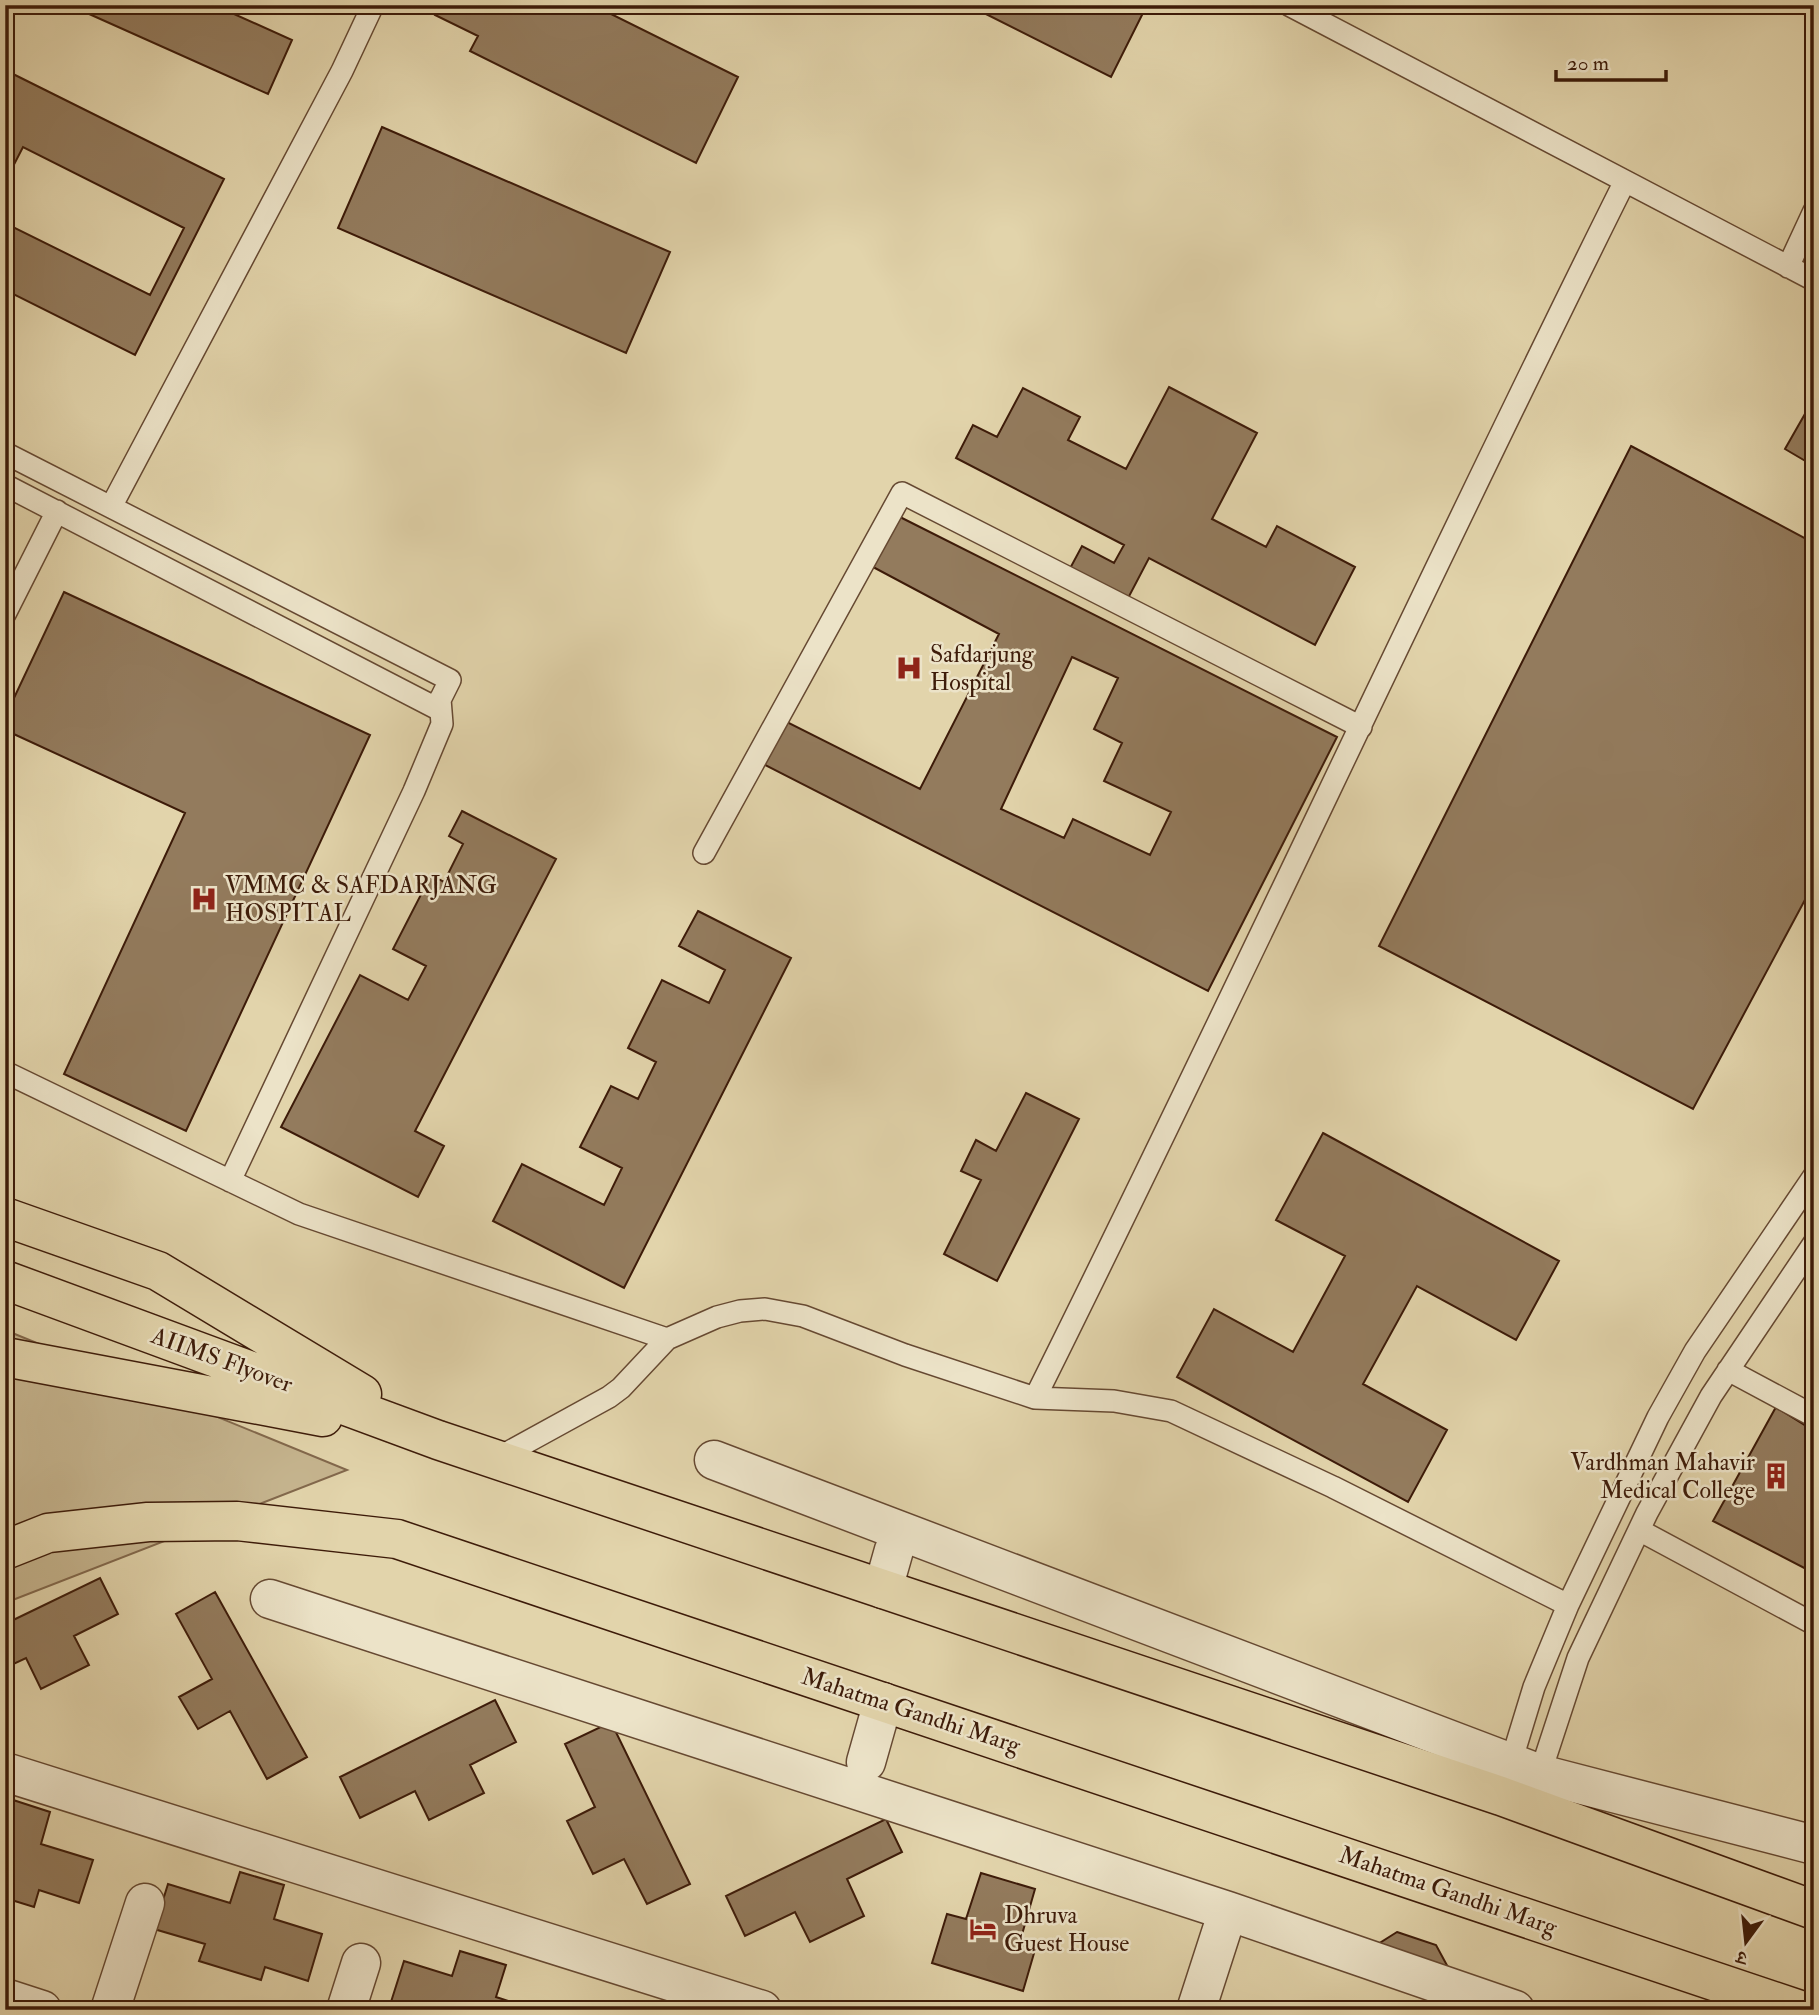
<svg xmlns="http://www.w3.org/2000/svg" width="1819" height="2015" viewBox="0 0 1819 2015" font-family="'IM FELL Double Pica','Noto Serif Devanagari',serif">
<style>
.green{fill:#c6b58f;stroke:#82684c;stroke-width:2}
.building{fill:#937b5d;stroke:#3d1b09;stroke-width:2;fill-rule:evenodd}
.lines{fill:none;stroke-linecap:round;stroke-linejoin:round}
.lane-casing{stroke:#664932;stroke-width:24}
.street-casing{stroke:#664932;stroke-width:41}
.primary-casing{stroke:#3d1b09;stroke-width:41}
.lane{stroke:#ece3c8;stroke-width:21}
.street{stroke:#ece3c8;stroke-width:38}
.primary{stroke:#e2d4ab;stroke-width:38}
.labels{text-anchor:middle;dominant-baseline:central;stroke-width:5;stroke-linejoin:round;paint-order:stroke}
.poi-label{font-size:24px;fill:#3d1b09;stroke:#ece3c8;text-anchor:start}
.street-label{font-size:24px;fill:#3d1b09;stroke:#ece3c8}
</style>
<rect width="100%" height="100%" fill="#e2d4ab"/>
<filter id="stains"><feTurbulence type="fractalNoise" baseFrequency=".00286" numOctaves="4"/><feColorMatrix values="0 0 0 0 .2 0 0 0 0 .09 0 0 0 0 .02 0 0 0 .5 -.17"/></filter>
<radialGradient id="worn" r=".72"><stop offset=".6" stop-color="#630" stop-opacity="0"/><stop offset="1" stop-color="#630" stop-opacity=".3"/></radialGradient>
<path class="green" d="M5,1330L347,1470L5,1603Z"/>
<path class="building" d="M69,5H214L292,40L268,94Z
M440,5H593L738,77L696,163L470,51L478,36L435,15Z
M968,5H1147L1111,77Z
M5,70L224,179L135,355L5,290V223L150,295L184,228L23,147L5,182Z
M382,127L670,252L626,353L338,228Z
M1169,387L1257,433L1212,519L1266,547L1277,526L1355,567L1315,645L1149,558L1125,604L1067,574L1082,546L1114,563L1124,545L956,458L973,425L997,437L1023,388L1080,417L1068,440L1126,469Z
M1814,398V466L1785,449Z
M1631,446L1814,543V883L1693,1109L1379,946Z
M898,516L1337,737L1208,991L763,764L787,722L920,789L999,634L873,567ZM1072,657L1118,678L1094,729L1122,743L1104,781L1171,812L1150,855L1073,819L1064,838L1001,809Z
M64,592L370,735L186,1131L64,1074L185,813L5,730V717Z
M462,811L556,859L415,1131L444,1146L418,1197L281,1127L360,975L408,1000L426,966L393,949L431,875L444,882L463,844L449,836Z
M698,911L791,958L624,1288L493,1221L522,1164L604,1205L622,1168L580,1147L611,1086L638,1099L656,1062L628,1048L662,980L709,1003L725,970L679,946Z
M1026,1093L1079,1119L997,1281L944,1254L981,1180L961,1171L976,1140L996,1151Z
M1323,1133L1559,1261L1516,1340L1417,1286L1363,1384L1447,1430L1408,1502L1177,1377L1214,1309L1293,1352L1345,1256L1276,1220Z
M1776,1407L1814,1431V1573L1713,1521Z
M100,1578L118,1614L74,1636L89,1665L41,1689L26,1658L5,1668V1624Z
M215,1592L307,1757L267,1779L230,1711L198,1729L179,1697L212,1679L176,1614Z
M495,1700L516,1742L470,1765L484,1793L429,1820L415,1791L360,1818L340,1777Z
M611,1722L690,1884L647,1904L624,1859L593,1874L567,1821L595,1807L565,1744Z
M7,1798L50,1812L41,1844L93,1860L79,1903L39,1890L34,1907L5,1898Z
M886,1819L902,1852L847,1879L864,1916L810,1942L795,1912L745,1936L726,1896Z
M240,1872L284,1885L274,1919L322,1934L308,1981L265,1967L261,1980L199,1961L205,1944L154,1929L168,1884L230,1903Z
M981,1873L1035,1889L1021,1938L1037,1943L1023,1991L932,1963L947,1914L966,1919Z
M1397,1932L1436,1945L1449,1969L1375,1946Z
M460,1951L506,1965L496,1997L536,2010H406L390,2005L404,1961L452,1976Z"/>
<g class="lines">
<g class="lane-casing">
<path id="lane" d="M1289,5L1814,280
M1788,267L1814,211
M5,453L450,680L436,708L5,485
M111,507L342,71L373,5
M5,614L57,511
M704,853L902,493L1361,727
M5,1072L299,1214L667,1339L717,1317L740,1311L765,1309L803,1316L905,1355L1035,1398L1114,1401L1171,1411L1333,1487L1568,1605
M230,1181L414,791L442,724L440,699
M1728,1370L1814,1416
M1035,1398C1236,995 1423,586 1624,183
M496,1459L609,1397L621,1388L667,1339
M1639,1530L1814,1624
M1508,1772L1534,1687L1568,1605L1658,1417L1695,1351L1814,1176
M1537,1783L1578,1658L1647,1513L1711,1396L1814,1243"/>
</g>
<g class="street-casing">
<path id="street" d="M714,1460L1540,1774L1814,1845
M883,1589L894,1550
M270,1599L1228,1911L1515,2010
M866,1762L883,1702
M5,1772L762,2010
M5,1998L42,2010
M110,2010L145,1903
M346,2010L361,1963
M1196,2010L1228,1911"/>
</g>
<g class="primary-casing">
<path id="primary" d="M5,1217L158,1271L362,1394
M5,1280L438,1440L1501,1796L1814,1910
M5,1357L323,1417
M5,1550L48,1533L148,1522L237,1521L397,1539L1800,2010"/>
</g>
<use href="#lane" class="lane"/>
<use href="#street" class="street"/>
<use href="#primary" class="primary"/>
</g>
<defs>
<g id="hospital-bare" transform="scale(2.1)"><path d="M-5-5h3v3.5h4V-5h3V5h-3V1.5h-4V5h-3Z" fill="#8f2418" stroke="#ece3c8" stroke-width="2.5" paint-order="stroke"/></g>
<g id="building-bare" transform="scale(2.1)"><path d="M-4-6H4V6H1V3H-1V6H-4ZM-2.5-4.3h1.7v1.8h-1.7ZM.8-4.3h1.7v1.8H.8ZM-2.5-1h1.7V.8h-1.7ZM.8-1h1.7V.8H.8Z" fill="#8f2418" stroke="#ece3c8" stroke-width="2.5" paint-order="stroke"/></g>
<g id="hotel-bare" transform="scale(2.1)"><path d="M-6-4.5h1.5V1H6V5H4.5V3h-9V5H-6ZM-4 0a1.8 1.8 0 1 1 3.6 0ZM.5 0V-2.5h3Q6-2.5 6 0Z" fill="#8f2418" stroke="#ece3c8" stroke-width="2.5" paint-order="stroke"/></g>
</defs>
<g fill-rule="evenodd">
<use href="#hospital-bare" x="909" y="668"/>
<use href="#hospital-bare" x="204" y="899"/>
<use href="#building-bare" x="1776" y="1476"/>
<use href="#hotel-bare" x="983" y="1929"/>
</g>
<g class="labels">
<g class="poi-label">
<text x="930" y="654">Safdarjung<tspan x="930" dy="28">Hospital</tspan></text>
<text x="225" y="885">VMMC &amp; SAFDARJANG<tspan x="225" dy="28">HOSPITAL</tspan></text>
<text x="1755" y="1462" text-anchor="end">Vardhman Mahavir<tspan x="1755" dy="28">Medical College</tspan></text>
<text x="1004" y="1915">Dhruva<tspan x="1004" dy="28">Guest House</tspan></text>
</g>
<g class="street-label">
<text transform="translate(222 1360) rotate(20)">AIIMS Flyover</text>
<text transform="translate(911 1711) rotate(18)">Mahatma Gandhi Marg</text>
<text transform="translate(1448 1891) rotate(19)">Mahatma Gandhi Marg</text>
</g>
</g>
<rect width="1819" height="2015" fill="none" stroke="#e2d4ab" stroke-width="28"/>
<rect x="7" y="7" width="1805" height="2001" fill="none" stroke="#3d1b09" stroke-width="3.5"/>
<rect x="14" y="14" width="1791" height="1987" fill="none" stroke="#3d1b09" stroke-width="2"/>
<g transform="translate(1746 1942) rotate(195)" stroke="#ece3c8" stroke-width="5" paint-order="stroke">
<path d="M0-5L12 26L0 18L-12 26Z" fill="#3d1b09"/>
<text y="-10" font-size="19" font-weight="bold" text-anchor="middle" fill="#3d1b09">उ</text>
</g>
<path d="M1556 70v10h110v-10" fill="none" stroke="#3d1b09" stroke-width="3.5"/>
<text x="1567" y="70" font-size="21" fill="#3d1b09" stroke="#ece3c8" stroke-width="5" paint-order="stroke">20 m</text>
<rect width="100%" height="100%" filter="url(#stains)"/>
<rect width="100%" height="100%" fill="url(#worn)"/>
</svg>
